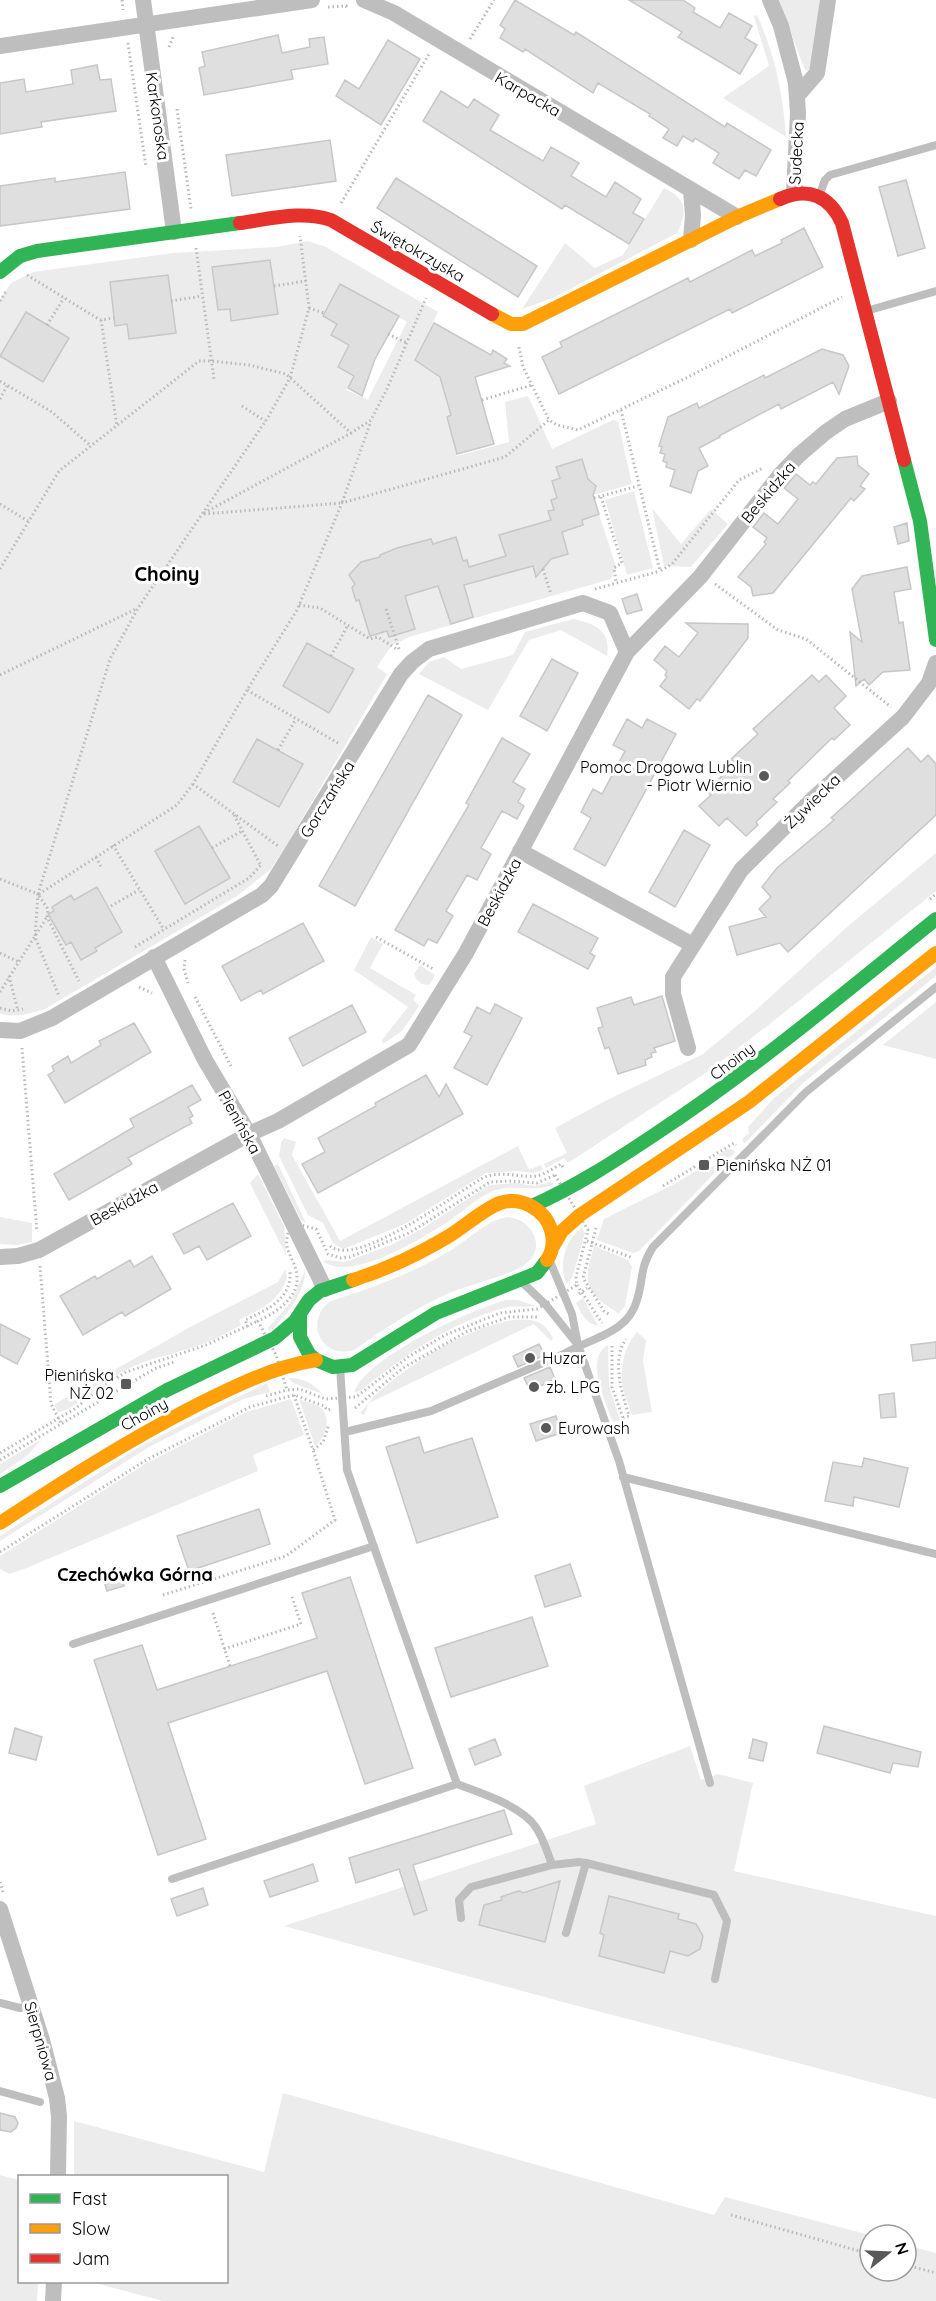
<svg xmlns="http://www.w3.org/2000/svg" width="936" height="2301" viewBox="0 0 936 2301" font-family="Quicksand,sans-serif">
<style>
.green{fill:#ececec;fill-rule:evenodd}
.building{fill:#dfdfdf;stroke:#c7c7c7;stroke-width:1.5}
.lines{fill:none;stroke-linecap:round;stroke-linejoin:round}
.path{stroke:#b9b9b9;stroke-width:3;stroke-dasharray:1.5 3;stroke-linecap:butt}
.lane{stroke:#bebebe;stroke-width:8}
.street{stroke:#bebebe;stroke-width:16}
.fast{stroke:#30b455;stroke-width:14}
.slow{stroke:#ff9f0a;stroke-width:14}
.jam{stroke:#e5322d;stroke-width:14}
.poi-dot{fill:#595959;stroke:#fff;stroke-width:2}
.labels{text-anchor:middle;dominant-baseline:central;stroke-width:6;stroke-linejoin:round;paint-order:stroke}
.street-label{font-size:16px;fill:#000;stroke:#fff}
.poi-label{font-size:16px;fill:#000;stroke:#fff;text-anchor:start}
.neighbourhood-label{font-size:18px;font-weight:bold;fill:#000;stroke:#fff}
.quarter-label{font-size:20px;font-weight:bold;fill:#000;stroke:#fff}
</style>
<rect width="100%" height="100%" fill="#fff"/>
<path class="green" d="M779,0H822L811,69L807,71L804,68Z
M757,15C775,54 783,94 786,137L723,98L769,66L754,16Z
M664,188C687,199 688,211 677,233L553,298L522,309L565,243L595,268L623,255Z
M308,241L326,247L438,312L415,360L440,377L451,415L447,417L457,456L509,442L505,402L528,396L552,449L613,420L618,421L632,484L593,495L616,567L611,579L409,637L391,646L377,667L387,674L288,843L271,869L237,896L45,1009C32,1013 13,1019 0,1013V299L11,283L33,272L173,253L276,247ZM340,284L407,322L368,399L371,401L346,390L353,377L338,367L349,345L337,324L323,316Z
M634,491L653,568L627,575L605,500Z
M652,508L681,544L711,509L728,524L691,567L664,566Z
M573,619C596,624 611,630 607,656L561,630L529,640L488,710L419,674L429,662L444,657L461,669L513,655L525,632Z
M936,853V891L771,1023L707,1072L568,1163L564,1158L546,1168L544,1164L567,1153L555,1128L607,1100L703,1054L756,1010L847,927Z
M371,937L383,944L370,968L416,995L413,999L419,1006L402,1031L383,1044L382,1040L408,1007L354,970Z
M420,965L435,975L429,985L422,984L416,979L414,974Z
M936,967V976L803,1083L744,1144L742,1139L749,1133L748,1127L774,1098Z
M936,1002V1059L883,1045Z
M284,1138L296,1142L292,1155L340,1241L518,1146L529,1170L541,1165L543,1170L533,1173L517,1171L486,1173L405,1224L343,1249L333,1243L323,1223L308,1215L279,1156L281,1143Z
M728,1149H732L735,1152L639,1251L633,1253L597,1240L604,1219L674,1184L696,1171H705L720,1162L719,1154Z
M278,1164L306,1223L301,1220L274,1166Z
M258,1174L284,1226L286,1255L250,1183Z
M550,1182L555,1184C534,1194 512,1182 491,1192C475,1199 461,1213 446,1223C421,1239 349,1283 323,1261L327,1260L345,1262L391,1245L422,1229L489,1185L516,1183L534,1186Z
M0,1217L32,1223V1242L17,1245L0,1244Z
M508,1217C531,1219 547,1246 527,1263C515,1274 467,1285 449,1293C415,1308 384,1329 354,1350C321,1360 303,1320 331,1301C372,1288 411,1274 448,1252C466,1242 489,1218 508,1217Z
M582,1227L585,1233L572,1278L567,1284C557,1264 566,1240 582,1227Z
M594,1246L628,1260L632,1267L625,1306L618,1314C614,1309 608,1307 603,1303C580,1285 588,1269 594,1246Z
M285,1269L287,1277C279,1302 261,1309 239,1320L241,1325C230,1331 219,1337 208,1342C180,1353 150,1357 124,1371C110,1378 69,1413 58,1412L54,1405L65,1398L192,1326L278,1282Z
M305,1271C305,1293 285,1317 270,1332L268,1328L290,1303Z
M583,1298L598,1326C585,1323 582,1314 576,1303Z
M506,1300H518L536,1306C525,1308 514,1305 504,1308C449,1323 404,1356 360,1391L354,1393C365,1357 471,1310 506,1300Z
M513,1320C533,1319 543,1319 553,1338L551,1341L534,1324L369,1403L364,1415L360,1413C368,1405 373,1396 382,1389C419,1358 465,1329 513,1320Z
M637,1332L646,1340L643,1361L652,1412L632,1415C629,1405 623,1393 622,1382C620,1366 626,1343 637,1332Z
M608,1345L609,1386L620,1420L613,1422C606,1403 584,1358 608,1345Z
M288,1378C302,1377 314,1384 323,1394L293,1383Z
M267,1383L270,1392L243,1399L149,1447L0,1541V1536L139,1447L207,1412Z
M291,1399L304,1435L253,1455L258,1471L24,1569L9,1574L0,1569V1556L145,1464L246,1412Z
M299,1399C306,1402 318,1404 322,1409C332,1419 324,1439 315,1446Z
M42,1439L28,1455L0,1474V1464Z
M690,1746L701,1780L718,1774L753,1783L734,1871L936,1916V2099L570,2004L284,1926L596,1824L584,1786Z
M283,2093L714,2215L725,2197L870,2235V2271H906V2245L936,2253V2301H163L91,2282H226V2176H74V2121L264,2172Z
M0,2175L19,2180L20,2282H38L37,2301H0Z"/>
<path class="building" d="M515,0L574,35L576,32L725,127L727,123L771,150L756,176L745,170L739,179L713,163L719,153L695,138L693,142L683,136L677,146L663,138L669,129L649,116L650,114L598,83L593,93L525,49L523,52L500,38L505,29L500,25Z
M629,0H683L695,8L693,12L720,28L729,13L752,26L745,38L757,45L740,74L678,37L682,32Z
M278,35L282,53L310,47L309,39L324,37L328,64L291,70L293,79L204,95L199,68L205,66L202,52Z
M388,40L420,59L381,125L336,96L345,80L359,89Z
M97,65L100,80L111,79L116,111L41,122L42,127L0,134V83L24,79L26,92L73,84L71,70Z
M441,91L468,108L474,99L499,115L490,130L543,161L551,147L579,163L571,176L606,197L615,182L641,199L633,213L644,219L629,244L565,205L562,209L423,121Z
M330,140L336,181L232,196L226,155Z
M125,172L130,209L0,226V186L55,178V182Z
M396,178L537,266L518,297L377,208Z
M906,180L925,248L898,256L879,187Z
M804,228L823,267L732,313L730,309L559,394L542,357L562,347L560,342L688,278L690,282L752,250L755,256L782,243L781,240Z
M270,260L278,314L231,321L230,309L218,310L212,267Z
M168,275L176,333L129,339L127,324L115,326L110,282Z
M340,284L399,316L375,359L362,396L348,388L354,376L338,367L349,345L331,335L337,324L323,316Z
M26,312L69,338L43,382L0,356Z
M434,323L491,355L493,350L507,359L504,363L510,366L475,377L494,444L457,454L447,417L451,415L440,377L415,360Z
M822,349L843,355L849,366L839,394L833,382L781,409L779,404L719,436L720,437L699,448L708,466L698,471L691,493L670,486L675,470L666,467L667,463L663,461L665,454L660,453L662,447L659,446L668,417L697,403L699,408L764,375L765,378Z
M857,456L858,465L869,474L860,486L865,489L854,501L851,498L773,593L753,596L751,587L738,577L766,544L764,542L767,538L753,527L764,513L778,524L798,499L784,488L796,474L810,485L813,482L816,484L837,458Z
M582,459L588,479L596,486L593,495L599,514L582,520L583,525L562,532L568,554L551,559L536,577L533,566L464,585L473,617L451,624L438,586L405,596L415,629L389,637L387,631L370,636L359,600L356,601L352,588L355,584L349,575L361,562L380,557V555L397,548L431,539L433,544L456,537L463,561L467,560L469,567L506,556L499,535L551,520L548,511L554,510L551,500L557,498L552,481L560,478L556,467Z
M907,523L909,541L898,544L894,527Z
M907,567L911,589L894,592L899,623L903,622L910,670L883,672L869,685L864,679L856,686L850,632L862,642L852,589L862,576Z
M637,594L642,610L627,614L622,599Z
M686,623L748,624V638L700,701L697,699L689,709L660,686L667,677L665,675L667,671L654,660L665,646L679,657L698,633Z
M307,643L354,669L329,713L283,686Z
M552,659L578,673L547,731L520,716Z
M812,675L819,682L826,675L846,696L834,708L850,725L834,740L832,738L788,781L790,783L773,799L777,802L756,822L758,825L746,836L727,818L719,826L699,806L711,795L707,791L735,763L731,759L758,734L753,729Z
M428,695L462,715L355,906L319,886Z
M627,719L642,728L647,719L676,734L605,866L574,849L591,818L581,812L593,789L602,794L625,751L613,745Z
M502,738L530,754L513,782L525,789L518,802L524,806L517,819L502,811L481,848L491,854L477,880L467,875L446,911L453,916L437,943L428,939L424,946L395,930L469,805L466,803Z
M257,739L303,764L279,807L233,782Z
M908,748L921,762L928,755L936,764V815L788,952L780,943L737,955L729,927L766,917L759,909L771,897L762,887L777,868L834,820L831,818Z
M199,826L230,878L185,904L155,851Z
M684,830L710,845L675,907L649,892Z
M97,887L122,932L95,948L97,951L81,960L71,942L66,945L48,914L54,911L52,907L71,895L74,900Z
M533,904L598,938L590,953L595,956L588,969L518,932Z
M303,923L324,961L263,994L261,990L241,1001L222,966Z
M662,996L675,1041L654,1048L656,1052L651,1053L652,1057L645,1060L646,1065L618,1074L609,1047L605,1049L598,1028L603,1027L597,1008L631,997L634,1005Z
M495,1004L522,1018L487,1085L454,1068L472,1036L464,1032L477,1007L490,1014Z
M352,1005L366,1032L303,1066L289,1038Z
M134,1023L151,1052L65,1103L48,1075L54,1071L52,1066L68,1056L71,1063L101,1045L99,1041Z
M426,1075L439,1097L446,1084L463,1114L318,1193L302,1164L325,1152L318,1138L376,1106L375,1103Z
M192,1085L201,1100L188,1107L193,1116L189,1118L192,1123L128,1158L132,1164L69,1200L54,1174L134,1127L130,1119Z
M233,1203L251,1236L207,1260L199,1246L184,1254L173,1234Z
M152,1256L171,1289L125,1316L122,1312L83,1335L60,1296L95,1276L97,1279L130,1260L134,1267Z
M0,1324L30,1339L17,1364L0,1355Z
M936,1342V1358L913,1361L911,1345Z
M539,1344L545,1355L518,1367L513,1356Z
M550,1367L555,1379L530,1391L524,1378Z
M894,1393L896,1417L881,1418L879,1395Z
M556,1416L561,1433L536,1441L530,1424Z
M419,1437L424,1453L472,1438L498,1517L417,1543L386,1447Z
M864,1458L908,1468L899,1507L854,1497L853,1506L825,1501L833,1462L862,1467Z
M259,1509L270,1544L189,1571L177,1536Z
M570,1564L581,1596L545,1607L535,1576Z
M119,1568L124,1586L107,1591L102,1574Z
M350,1577L413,1768L365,1784L327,1671L168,1723L206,1839L158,1855L94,1660L142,1645L157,1690L317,1638L302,1593Z
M532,1617L548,1666L451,1697L435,1648Z
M824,1726L921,1752L918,1767L893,1763L890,1773L817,1753Z
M15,1728L42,1737L36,1760L9,1753Z
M495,1739L501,1755L475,1765L469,1749Z
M753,1739L767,1743L763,1761L749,1758Z
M504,1810L512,1834L413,1865L427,1910L414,1915L399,1869L356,1883L349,1858Z
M313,1864L318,1881L270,1897L264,1881Z
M560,1881L545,1942L479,1925L484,1905L502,1900L501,1897L515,1892L520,1891L523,1893Z
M203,1888L208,1905L177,1916L171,1899Z
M609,1896L679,1914L678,1919L696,1924L703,1936L700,1949L688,1956L670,1951L664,1973L599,1956L604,1935L600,1933Z
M0,2113L15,2117L18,2123L16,2128L11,2132L0,2130Z"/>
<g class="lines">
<path class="path" d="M122,0L123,10
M328,7L346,6L347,8
M470,39L494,0
M128,43L146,167
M169,47L173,37
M177,109L191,209
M341,203L429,54
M196,248L214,379
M27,275L97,318L101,320L114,318
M274,286L306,281
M0,301L7,290
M171,301L202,296
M309,308L324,313
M101,320L117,427
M47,325L64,298
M388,334L407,343
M519,347L523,367L549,420
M0,381L52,412L91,446
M0,399L7,386
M482,400L532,385
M242,406L265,421
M621,410L660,571L672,564L739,480L763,468
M601,497L622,563L614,568L616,582
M594,498L638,486
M0,504L28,521
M204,513L351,433
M204,514L342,503L371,421
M0,569L59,471L199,361H212L249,365L286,374L351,433L371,420L387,389L426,298
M543,569L551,594
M715,584L778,630L806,639L891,707
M595,589L660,571
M299,605L320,608L370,639L378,637L398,650
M386,609L399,649
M331,656L348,625
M0,675L136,609
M247,690L193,784L278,846
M338,743L247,690L297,610L342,503L505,457L549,420L557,425L578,430L686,378L842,297
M278,750L296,719
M234,815L261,866
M113,845L164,930
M212,848L242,831
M96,857L101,867
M0,879L38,894L110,659L138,608L267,419L290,378L309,308L300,236
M38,894L35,937L59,996
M39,894L177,805L193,784
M39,896L48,909L47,917L79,981
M930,899L936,894
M111,906L139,890
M376,937L435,970
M135,947L249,878L262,864
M0,953L19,962
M185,960L184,969L188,983
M9,976L18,1011
M139,987L152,993
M0,992L47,917
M195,997L232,1068
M0,1008L12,1011L23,1009
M22,1048L37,1232
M555,1175L588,1230L576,1277L577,1285L537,1309L500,1313L445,1335L408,1357L356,1397L325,1399L300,1389L287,1390L276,1355L258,1321C275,1313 298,1299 297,1277C296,1256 277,1249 293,1223L316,1229L328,1254L340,1258L350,1257L409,1233L490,1182L509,1181L537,1183Z
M663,1186L734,1143L736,1145
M596,1228L583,1278L604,1311L610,1315
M587,1241L633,1258
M330,1246C356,1269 455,1194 481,1179C499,1169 518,1178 536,1176C544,1175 554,1168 561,1164L564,1169
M40,1266L51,1404L61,1423
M577,1285L602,1323
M579,1294L587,1288
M248,1327L245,1320C267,1310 292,1299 290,1271
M612,1346V1387L623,1418L621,1427
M294,1395L313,1450L323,1442L329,1424
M266,1396L287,1390
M355,1408L403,1368L466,1332L509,1317H538
M623,1418L629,1416C622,1393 611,1360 626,1339
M0,1453L76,1408L99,1389L126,1372L206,1345L258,1321
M0,1460L154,1369L174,1362
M0,1552L148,1459L250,1407L294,1395L324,1406L327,1410L331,1409
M163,1595L286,1556L335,1520L313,1450
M213,1613L230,1666
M224,1649L301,1624L292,1597
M0,1882L3,1892
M731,2215L870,2254
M906,2265L936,2273"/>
<path class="lane" d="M819,196L825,180L830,175L936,145
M866,311L936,291
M549,1259L572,1314L578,1345L619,1461L710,1783
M523,1283L546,1305L578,1345
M340,1367L347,1470L457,1784C480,1793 520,1805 535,1826C543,1837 547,1851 552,1865
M345,1432L431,1411L564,1354C590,1338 628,1334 637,1300C644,1278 639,1269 653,1247L806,1092L936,987
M623,1477L936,1554
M73,1644L374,1546
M172,1879L457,1784
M461,1918L459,1900L471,1887L552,1865L579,1862L586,1863L714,1895L727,1921L715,1979
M566,1933L586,1863
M0,2003L20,2008L31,2006
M0,2091L40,2102"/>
<path class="street" d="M143,0L174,232
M364,0L394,13L737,217
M770,0L781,26L796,83L798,113L794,193
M0,46L312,0
M797,96L817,73L828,0
M691,190L693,215L691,240
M520,851L693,945
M154,957L205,1060L249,1134L325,1289
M0,1030L20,1031L52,1018L262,895L271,886L401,674L412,662L429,649L583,603L610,613L627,652
M688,1048L673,994V977L741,870L814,798L903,717L929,683L936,663
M0,1257L18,1256L39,1250L249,1134L278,1121L409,1045L466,953L627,652L700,577L780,475L799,455L826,432L845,419L889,401
M0,1909L42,2040L57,2098L59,2116L58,2176
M53,2301L54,2282"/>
<path class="fast" d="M0,272L20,256L37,251L240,223
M904,460L920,521L936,640
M532,1206C575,1187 615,1161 654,1135C753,1070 844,993 936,919
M300,1314V1337L309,1354L316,1360L333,1367L352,1365L436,1313L537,1273L547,1260
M0,1486L167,1390L275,1338L295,1321L309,1300L320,1291L353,1280"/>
<path class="slow" d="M492,314L511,324H523L737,217L780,199
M552,1248L562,1231L580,1215L749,1102L936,953
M353,1280C388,1269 419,1254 449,1236C464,1227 485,1208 500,1203C520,1196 545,1209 551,1230C554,1240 553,1251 547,1260
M0,1523C64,1481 128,1440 197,1405C235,1386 273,1367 316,1360"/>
<path class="jam" d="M780,199C808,187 829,195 842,223L904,460
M240,223C270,219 302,210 331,220L492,314"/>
</g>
<g class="poi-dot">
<circle cx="764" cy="776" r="6"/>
<rect x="698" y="1159" width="12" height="12" rx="3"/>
<circle cx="530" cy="1358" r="6"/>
<rect x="120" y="1378" width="12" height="12" rx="3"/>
<circle cx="534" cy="1387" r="6"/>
<circle cx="546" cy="1428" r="6"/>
</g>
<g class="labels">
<g class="street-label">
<text transform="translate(528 94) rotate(30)">Karpacka</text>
<text transform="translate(158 116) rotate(82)">Karkonoska</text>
<text transform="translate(796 153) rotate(-87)">Sudecka</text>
<text transform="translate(418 251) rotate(30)">Świętokrzyska</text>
<text transform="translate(768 492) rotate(-50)">Beskidzka</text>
<text transform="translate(327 799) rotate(-58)">Gorczańska</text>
<text transform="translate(812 801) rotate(-44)">Żywiecka</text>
<text transform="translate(499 892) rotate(-62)">Beskidzka</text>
<text transform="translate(732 1061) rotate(-37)">Choiny</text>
<text transform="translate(240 1122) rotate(61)">Pienińska</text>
<text transform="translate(124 1203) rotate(-29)">Beskidzka</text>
<text transform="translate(144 1414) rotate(-29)">Choiny</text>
<text transform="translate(41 2041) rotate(74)">Sierpniowa</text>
</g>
<g class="poi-label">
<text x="752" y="767" text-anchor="end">Pomoc Drogowa Lublin<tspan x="752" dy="18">- Piotr Wiernio</tspan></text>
<text x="716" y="1165">Pienińska NŻ 01</text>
<text x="542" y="1358">Huzar</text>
<text x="114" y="1375" text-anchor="end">Pienińska<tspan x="114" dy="18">NŻ 02</tspan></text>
<text x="546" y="1387">zb. LPG</text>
<text x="558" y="1428">Eurowash</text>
</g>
<g class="neighbourhood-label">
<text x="135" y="1574">Czechówka Górna</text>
</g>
<g class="quarter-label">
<text x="167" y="573">Choiny</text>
</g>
</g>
<rect x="18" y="2175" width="210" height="108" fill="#ffffff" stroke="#999999" stroke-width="1.5"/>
<rect x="30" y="2194" width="30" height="9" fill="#30b455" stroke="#999999" stroke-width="1.5"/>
<text x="72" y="2205" font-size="18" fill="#000000">Fast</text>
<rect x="30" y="2224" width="30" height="9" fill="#ff9f0a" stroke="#999999" stroke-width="1.5"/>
<text x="72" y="2235" font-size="18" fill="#000000">Slow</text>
<rect x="30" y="2254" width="30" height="9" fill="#e5322d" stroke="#999999" stroke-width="1.5"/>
<text x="72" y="2265" font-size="18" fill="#000000">Jam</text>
<g transform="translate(888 2253) rotate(72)"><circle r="28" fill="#ffffff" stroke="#999999" stroke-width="1.5"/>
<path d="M0-4.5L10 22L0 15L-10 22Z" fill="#595959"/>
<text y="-9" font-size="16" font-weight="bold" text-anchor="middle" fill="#000000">N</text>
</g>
</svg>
